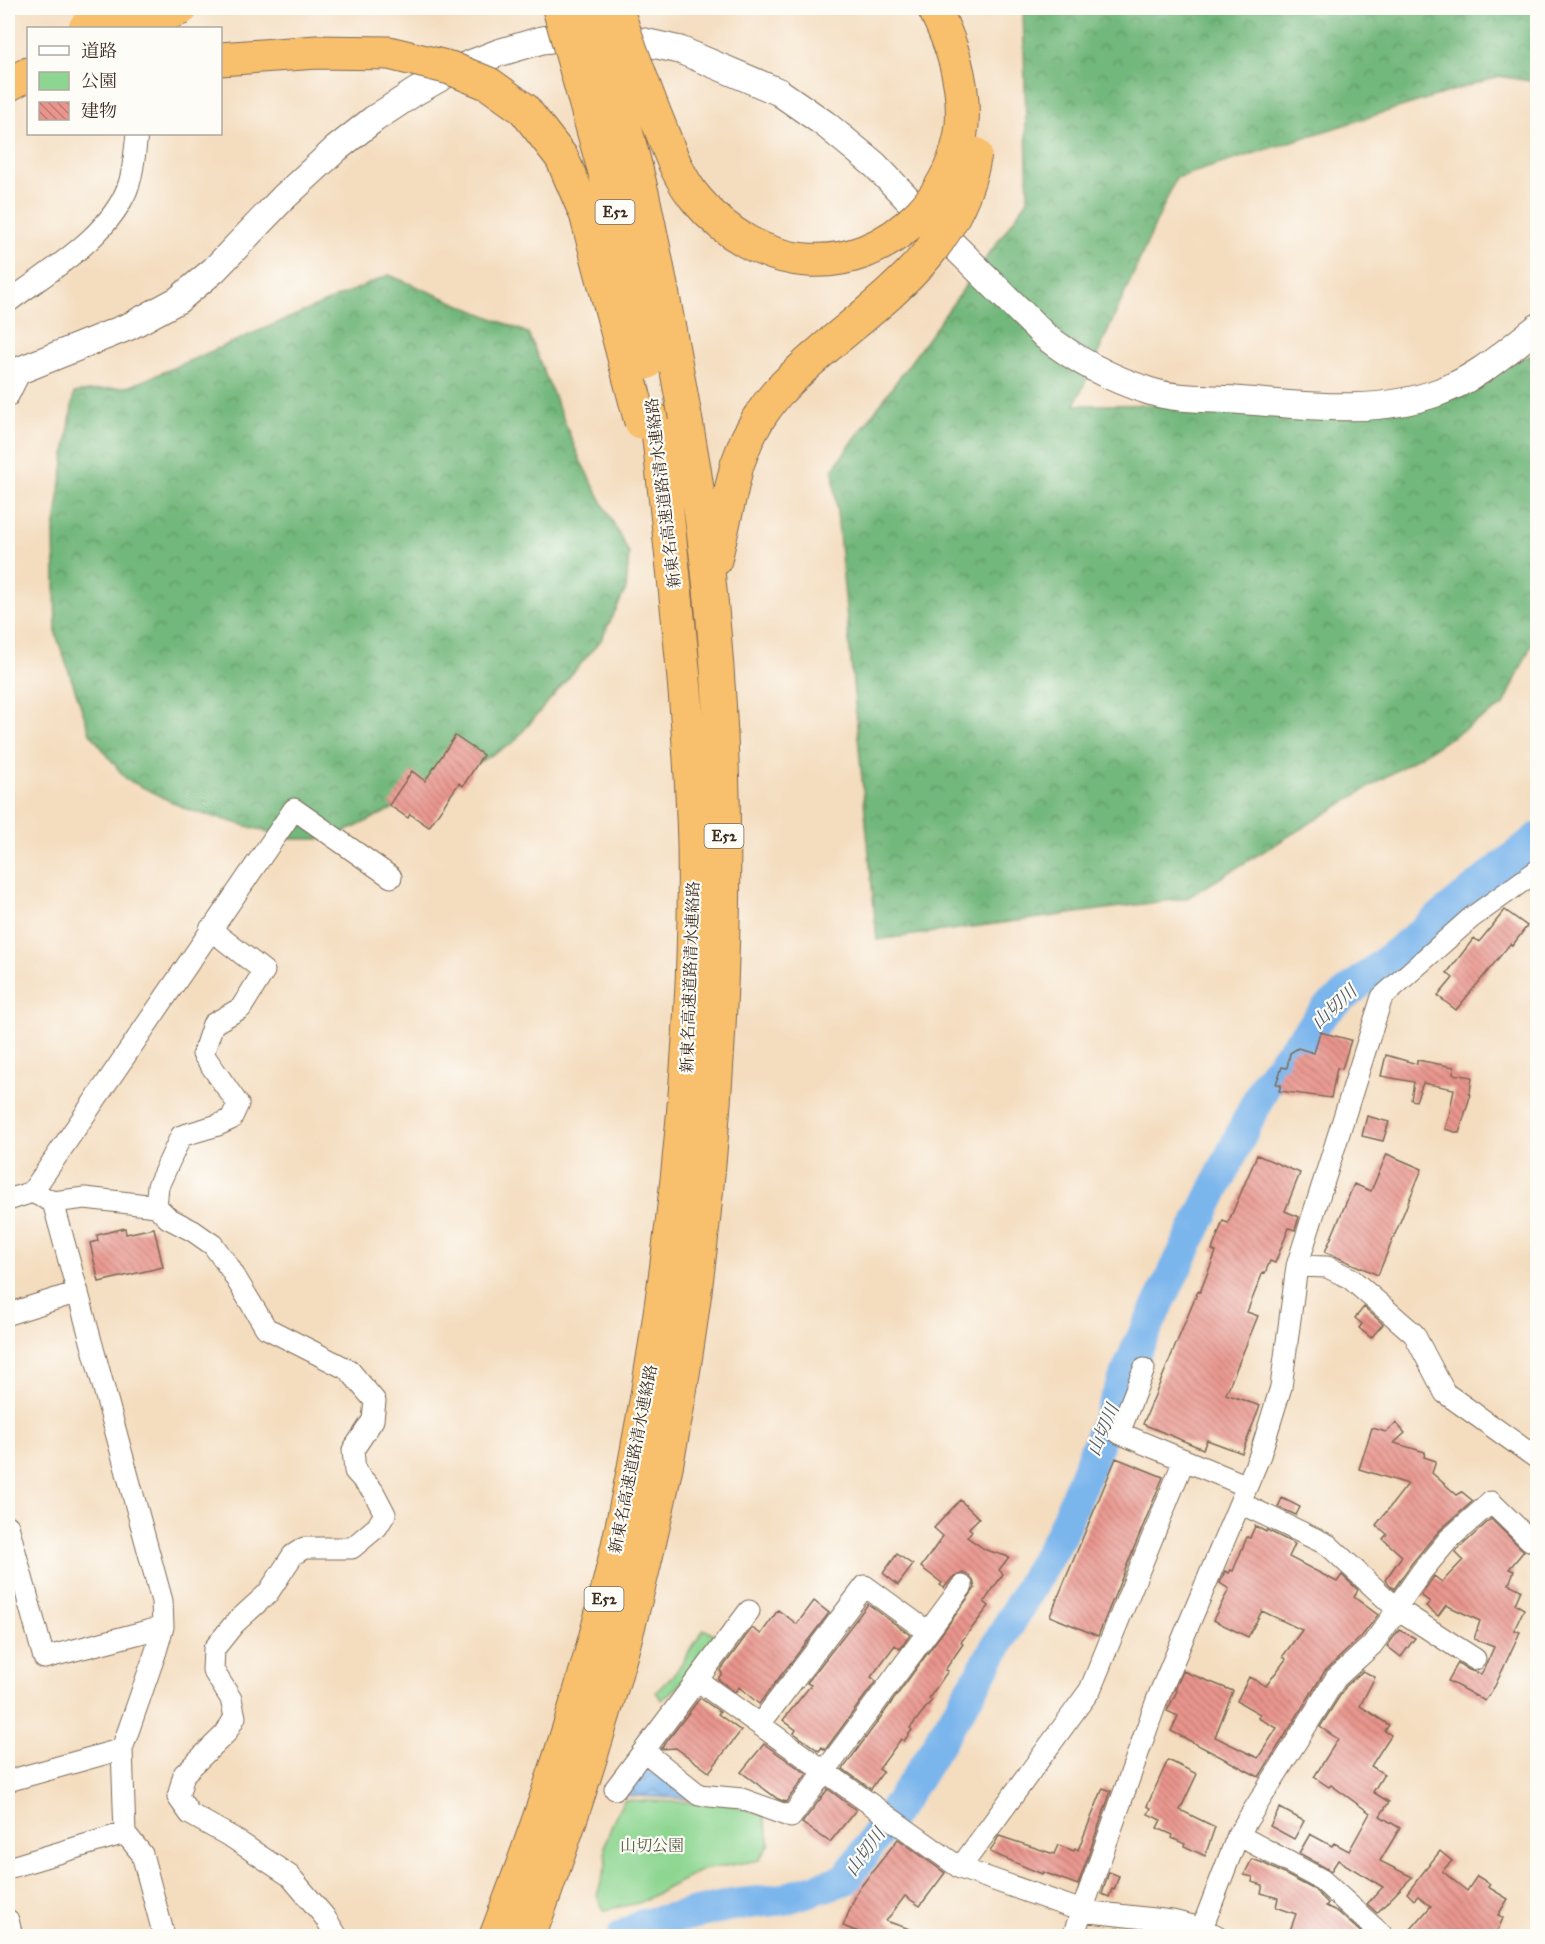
<svg xmlns="http://www.w3.org/2000/svg" width="1545" height="1944" viewBox="0 0 1545 1944" font-family="'IM FELL Great Primer','Noto Serif JP',serif">
<style>
.forest{fill:url(#forest-crowns);stroke:#56704c;stroke-width:1.5}
.park{fill:#8dd691;stroke:#648058;stroke-width:1.5}
.water{fill:url(#water-waves);stroke:#5a7085;stroke-width:1.5}
.lines{fill:none;stroke-linecap:round;stroke-linejoin:round}
.river{stroke:#7ab5ec;stroke-width:32}
.building{fill:url(#building-back-hatch)}
.minor-casing{stroke:#7c6956;stroke-width:23}
.tertiary-casing{stroke:#7c6956;stroke-width:29}
.motorway-casing{stroke:#7c6956;stroke-width:35}
.minor{stroke:#fff;stroke-width:21}
.tertiary{stroke:#fff;stroke-width:27}
.motorway{stroke:#f8bf6c;stroke-width:33}
.motorway-bridge-casing{stroke:#7c6956;stroke-width:35;stroke-linecap:butt}
.motorway-bridge{stroke:#f8bf6c;stroke-width:33}
.labels{text-anchor:middle;dominant-baseline:central;stroke-width:4.5;stroke-linejoin:round;paint-order:stroke}
.shield{fill:#fdfcf7;stroke:#75695f;stroke-width:1.5}
.shield-label{font-size:15px;font-weight:bold;fill:#3b2a1e}
.street-label{font-size:16px;fill:#3b2a1e;stroke:#fdfcf7}
.park-label{font-size:16px;fill:#545e40;stroke:#fdfcf7}
.water-label{font-size:18px;font-style:italic;fill:#515b66;stroke:#fdfcf7}
</style>
<defs>
<pattern id="forest-crowns" width="20" height="18" patternUnits="userSpaceOnUse" patternTransform="scale(1.5)"><rect width="20" height="18" fill="#72b77b"/><path d="M2 6a3 3 0 1 1 6 0M12 15a3 3 0 1 1 6 0" fill="none" stroke="#5f9564"/></pattern>
<pattern id="water-waves" width="16" height="10" patternUnits="userSpaceOnUse" patternTransform="scale(1.5)"><rect width="16" height="10" fill="#7ab5ec"/><path d="M0 5q4-4 8 0t8 0" fill="none" stroke="#6593bf"/></pattern>
<pattern id="building-back-hatch" width="6" height="6" patternUnits="userSpaceOnUse" patternTransform="scale(1.5)"><rect width="6" height="6" fill="#e9958d"/><path d="M-1 5l2 2M0 0l6 6M5-1l2 2" fill="none" stroke="#be7a73"/></pattern>
</defs>
<rect width="100%" height="100%" fill="#fdfcf7"/>
<filter id="ink" filterUnits="userSpaceOnUse"><feTurbulence type="fractalNoise" baseFrequency=".0167" numOctaves="2"/><feDisplacementMap in="SourceGraphic" scale="12" xChannelSelector="R" yChannelSelector="G"/><feConvolveMatrix kernelMatrix="1 2 1 2 8 2 1 2 1" color-interpolation-filters="sRGB"/></filter>
<filter id="wash" filterUnits="userSpaceOnUse"><feTurbulence type="fractalNoise" baseFrequency=".008" numOctaves="4" result="noise"/><feDisplacementMap in="SourceGraphic" scale="24" xChannelSelector="R" yChannelSelector="G"/><feGaussianBlur stdDeviation="1.35" result="paint"/><feColorMatrix in="noise" values="0 0 0 0 0 0 0 0 0 0 0 0 0 0 0 0 0 1.4 0 .05"/><feComposite in="paint" operator="in"/></filter>
<g filter="url(#wash)">
<rect width="100%" height="100%" fill="#f4ddbf"/>
<path class="forest" d="M1023,8H1537V82L1499,76L1176,178L1075,405L1398,403L1537,353V632L1504,705L1187,898L877,940L833,469L1028,200Z
M389,275L528,333L581,462L629,553L626,589L601,640L512,744L402,804L331,839H294L186,809L126,779L90,733L56,634L54,532L74,393L131,386Z"/>
<path class="park" d="M704,1629L720,1639L701,1665L662,1700L656,1692L676,1672Z
M624,1800L730,1804L763,1815L770,1843L759,1860L702,1870L639,1903L604,1910L597,1896L606,1866L605,1845L613,1821Z"/>
<path class="water" d="M651,1766L694,1799L621,1795L641,1768Z"/>
<g class="lines">
<path class="river" d="M623,1936L643,1925L732,1905L784,1899L846,1879L918,1776L979,1677L1061,1533L1138,1346L1266,1083L1325,1011L1538,838"/>
</g>
<g id="blocks">
<path class="building" d="M455,736L483,755L463,786L459,783L429,827L410,814L408,818L389,805L412,771L425,781Z
M1505,910L1527,926L1512,946L1510,944L1456,1010L1438,996L1453,978L1447,973L1474,938L1479,942Z
M1320,1032L1351,1040L1342,1069L1337,1068L1331,1098L1279,1091L1281,1085L1276,1084L1282,1067L1287,1068L1290,1053L1298,1048L1314,1053Z
M1386,1055L1417,1064V1060L1454,1067L1453,1074L1472,1077L1469,1100L1459,1133L1445,1129L1449,1116L1454,1089L1423,1083L1416,1101L1411,1100L1414,1082L1381,1076Z
M1367,1116L1389,1122L1383,1141L1362,1136Z
M1387,1154L1422,1169L1378,1275L1325,1252L1354,1184L1371,1191Z
M1257,1155L1300,1173L1285,1211L1299,1217L1295,1230L1289,1228L1275,1263L1270,1261L1265,1273L1263,1272L1247,1312L1258,1316L1226,1394L1260,1406L1242,1453L1207,1440L1203,1449L1143,1424L1198,1291L1200,1292L1216,1252L1212,1250L1223,1221L1228,1223Z
M125,1228L126,1234L154,1228L163,1267L99,1282L90,1243L98,1241L97,1235Z
M1364,1307L1383,1324L1371,1338L1359,1328L1362,1324L1355,1318Z
M1396,1423L1405,1433L1394,1443L1425,1452L1424,1457L1436,1461L1432,1473L1457,1495L1462,1492L1473,1501L1439,1531L1412,1563L1394,1589L1385,1580L1402,1556L1383,1539L1387,1534L1376,1525L1408,1484L1359,1469L1372,1428L1386,1432Z
M1116,1458L1163,1477L1098,1636L1050,1616Z
M1282,1498L1300,1507L1296,1515L1278,1507Z
M960,1500L979,1518L969,1528L972,1531L967,1537L986,1550L1009,1557L999,1570L1003,1574L984,1602L989,1606L961,1642L963,1644L945,1670L948,1671L929,1698L932,1700L910,1728L912,1730L904,1741L901,1739L879,1769L883,1772L871,1789L843,1769L975,1588L973,1580L969,1575L963,1573L952,1578L944,1588L940,1585L942,1583L921,1567L943,1536L934,1528Z
M1491,1519L1524,1551L1509,1569L1514,1571L1509,1584L1521,1590L1515,1604L1524,1609L1514,1630L1520,1632L1495,1686L1485,1701L1448,1681L1458,1663L1469,1670L1481,1674L1486,1665L1494,1647L1474,1639L1480,1621L1446,1605L1438,1616L1426,1606L1430,1602L1421,1595L1434,1576L1442,1582L1463,1560L1455,1552Z
M1255,1526L1266,1532L1267,1530L1295,1544L1289,1557L1337,1582L1342,1575L1358,1590L1354,1597L1378,1615L1362,1636L1325,1671L1259,1777L1171,1731L1178,1716L1167,1711L1177,1691L1175,1690L1183,1671L1233,1691L1215,1737L1258,1758L1277,1728L1258,1718L1260,1714L1237,1701L1249,1677L1266,1686L1286,1659L1283,1656L1302,1630L1262,1611L1248,1637L1213,1620L1229,1589L1220,1583L1225,1571L1229,1573L1231,1570L1233,1571L1247,1537L1250,1538Z
M897,1554L913,1565L898,1585L883,1573Z
M814,1601L829,1613L759,1704L739,1687L735,1692L718,1679L722,1673L720,1671L752,1628L761,1634L778,1610L797,1624Z
M868,1604L910,1635L900,1649L895,1645L871,1677L876,1681L825,1750L822,1747L819,1751L794,1733L796,1730L783,1720L811,1685L807,1683Z
M1399,1630L1415,1638L1401,1657L1387,1646Z
M1363,1671L1375,1677L1360,1706L1389,1725L1385,1731L1391,1735L1371,1766L1384,1774L1373,1792L1389,1802L1380,1816L1400,1828L1380,1861L1412,1877L1377,1913L1367,1904L1383,1887L1338,1860L1331,1871L1299,1853L1310,1834L1332,1846L1334,1843L1349,1851L1370,1813L1331,1785L1329,1787L1314,1777L1338,1739L1320,1727L1346,1686Z
M700,1698L720,1712L718,1714L741,1731L709,1772L676,1748L661,1749Z
M764,1744L807,1774L786,1802L778,1799L741,1772Z
M1168,1760L1197,1774L1180,1810L1215,1827L1205,1856L1184,1846L1185,1844L1172,1838L1173,1835L1157,1828L1161,1820L1148,1814L1151,1808L1147,1806Z
M1103,1788L1111,1791L1078,1885L1043,1872L1042,1874L990,1852L999,1836L1054,1854L1058,1845L1074,1851L1075,1848L1078,1850Z
M828,1789L856,1810L830,1842L802,1823Z
M1280,1808L1304,1821L1294,1839L1270,1826Z
M898,1839L945,1873L920,1906L905,1896L886,1921L925,1934V1936H869L843,1926L858,1890Z
M1440,1851L1452,1861L1442,1871L1467,1891L1477,1876L1490,1884L1488,1887L1508,1899L1498,1915L1503,1918L1495,1936H1405L1431,1906L1418,1896L1414,1900L1407,1893Z
M1252,1859L1263,1863L1315,1890L1328,1903L1326,1906L1338,1912L1365,1936H1288L1296,1914L1276,1907L1278,1898L1261,1893L1263,1885L1252,1882L1253,1877L1244,1875Z
M1109,1872L1119,1876L1114,1890L1112,1889L1109,1897L1102,1894Z"/>
</g>
</g>
<g filter="url(#ink)">
<use href="#blocks" fill-opacity="0" stroke="#7c6956" stroke-width="1.5"/>
<g class="lines">
<g class="minor-casing">
<path id="minor" d="M8,302C49,271 112,235 129,184C134,168 135,150 137,134
M8,396L21,370
M210,929L264,971L241,1008L213,1024L203,1054L238,1104L231,1119L218,1125L181,1136L158,1186L156,1206L168,1218L193,1231L213,1245L229,1267L266,1328L349,1370L375,1401L373,1420L353,1450L355,1471L373,1491L385,1514L377,1527L352,1548H304L293,1555L268,1593L234,1624L214,1649L213,1670L231,1699L235,1717L226,1733L184,1774L178,1797L190,1814L233,1838L290,1876L324,1916L337,1936
M32,1192L53,1202L162,1601L163,1627L156,1651L122,1749L125,1833L142,1854L164,1936
M8,1200L32,1192L294,809L391,877
M53,1202L85,1198L156,1206
M1297,1266L1327,1267L1350,1278L1414,1334L1445,1393L1538,1459
M8,1314L78,1292
M1144,1369L1119,1433L1247,1486
M1240,1503L1328,1545L1396,1608L1475,1659
M8,1526L44,1658L163,1627
M697,1680L960,1868L1082,1911L1172,1921L1201,1928L1217,1936
M760,1724L865,1586L928,1632
M644,1751L699,1795L742,1799L791,1817L962,1586
M8,1781L122,1749
M615,1789L749,1611
M1238,1835L1322,1880L1383,1936
M8,1868L125,1833
M960,1868L1090,1690L1184,1460
M8,1920L12,1936
M1073,1936L1157,1700L1260,1455L1281,1387L1297,1266L1382,997L1471,918L1538,870
M1199,1936L1238,1835L1336,1678L1372,1645L1393,1616L1396,1608L1422,1571L1449,1539L1491,1502L1530,1540L1538,1537"/>
</g>
<g class="tertiary-casing">
<path id="tertiary" d="M8,375L130,326L178,300L214,270L283,198L336,149L374,119L415,92L452,71L498,53L542,40L603,33L680,50L779,92L825,124L875,165L929,221L1045,336C1077,361 1111,379 1149,391C1176,400 1208,398 1235,400C1303,405 1374,416 1439,392C1476,379 1507,351 1538,327"/>
</g>
<g class="motorway-casing">
<path id="motorway" d="M8,85L28,74
M715,560L737,465L747,439L758,419
M496,1936C545,1809 589,1678 618,1545C645,1421 665,1296 678,1170C689,1063 696,954 694,845C690,703 672,562 657,421
M529,1936C594,1762 647,1582 679,1398C699,1281 711,1162 718,1043C731,834 723,622 685,416"/>
</g>
<use href="#minor" class="minor"/>
<use href="#tertiary" class="tertiary"/>
<use href="#motorway" class="motorway"/>
<g class="motorway-bridge-casing">
<path id="motorway-bridge" d="M559,8L614,205L646,363
M590,8C609,70 628,133 643,197C659,270 672,343 685,416
M616,8C630,48 644,88 660,127C670,153 679,179 697,200C757,271 852,284 920,214C942,191 959,158 962,125C965,83 953,45 934,8
M85,28L138,8
M129,28L182,8
M220,59L317,52L389,53L450,68L489,84L524,109L562,158L586,214L641,422
M758,419C765,409 772,398 780,390C853,313 954,270 975,154"/>
</g>
<use href="#motorway-bridge" class="motorway-bridge"/>
</g>
</g>
<g class="labels">
<g class="shield">
<rect x="595.5" y="200" width="39" height="24" rx="4.5"/>
<rect x="704.5" y="824" width="39" height="24" rx="4.5"/>
<rect x="584.5" y="1587" width="39" height="24" rx="4.5"/>
</g>
<g class="shield-label">
<text x="615" y="212">E52</text>
<text x="724" y="836">E52</text>
<text x="604" y="1599">E52</text>
</g>
<g class="street-label">
<text transform="translate(663 493) rotate(-97)">新東名高速道路清水連絡路</text>
<text transform="translate(690 977) rotate(-88)">新東名高速道路清水連絡路</text>
<text transform="translate(633 1459) rotate(-79)">新東名高速道路清水連絡路</text>
</g>
<g class="park-label">
<text x="652" y="1845">山切公園</text>
</g>
<g class="water-label">
<text transform="translate(1334 1007) rotate(-43)">山切川</text>
<text transform="translate(1103 1430) rotate(-67)">山切川</text>
<text transform="translate(865 1852) rotate(-54)">山切川</text>
</g>
</g>
<rect width="1545" height="1944" fill="none" stroke="#fdfcf7" stroke-width="30"/>
<rect x="27" y="27" width="195" height="108" fill="#fdfcf7" stroke="#afa8a0" stroke-width="1.5"/>
<rect x="39" y="46" width="30" height="9" fill="#ffffff" stroke="#afa8a0" stroke-width="1.5"/>
<text x="81" y="57" font-size="18" fill="#3b2a1e">道路</text>
<rect x="39" y="72" width="30" height="18" fill="#8dd691" stroke="#afa8a0" stroke-width="1.5"/>
<text x="81" y="87" font-size="18" fill="#3b2a1e">公園</text>
<rect x="39" y="102" width="30" height="18" fill="url(#building-back-hatch)" stroke="#afa8a0" stroke-width="1.5"/>
<text x="81" y="117" font-size="18" fill="#3b2a1e">建物</text>
</svg>
